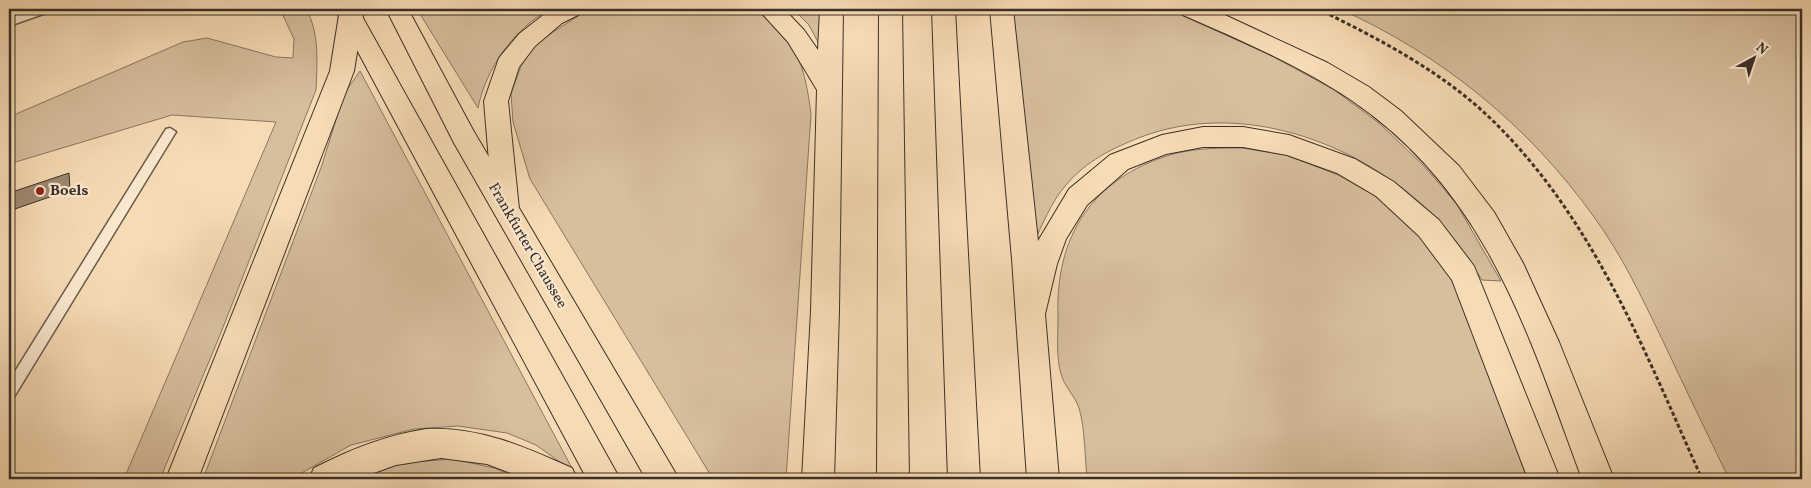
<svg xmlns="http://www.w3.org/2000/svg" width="1811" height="488" viewBox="0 0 1811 488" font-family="Vollkorn,serif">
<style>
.green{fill:#d7be9d;stroke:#897762}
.building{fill:#9d8971;stroke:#3b3027}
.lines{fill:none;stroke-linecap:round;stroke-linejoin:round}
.lane-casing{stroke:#6a5b4a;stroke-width:3}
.primary-casing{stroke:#3b3027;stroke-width:2}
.highway-casing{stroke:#3b3027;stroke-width:2}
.path{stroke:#3b3027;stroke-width:3;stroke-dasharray:4 2.5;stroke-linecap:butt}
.lane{fill:#fae8cf;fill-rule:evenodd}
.primary{fill:#f7dbb5;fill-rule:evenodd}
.highway{fill:#f7dbb5;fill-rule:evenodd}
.poi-dot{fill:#8f2418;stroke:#fae8cf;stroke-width:2}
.labels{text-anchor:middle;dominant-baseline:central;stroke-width:4.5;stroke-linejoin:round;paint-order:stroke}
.poi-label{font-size:15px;font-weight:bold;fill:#3b3027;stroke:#fae8cf;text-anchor:start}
.street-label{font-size:15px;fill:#3b3027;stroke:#fae8cf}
</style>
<rect width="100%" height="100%" fill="#f7dbb5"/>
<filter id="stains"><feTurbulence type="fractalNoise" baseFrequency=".004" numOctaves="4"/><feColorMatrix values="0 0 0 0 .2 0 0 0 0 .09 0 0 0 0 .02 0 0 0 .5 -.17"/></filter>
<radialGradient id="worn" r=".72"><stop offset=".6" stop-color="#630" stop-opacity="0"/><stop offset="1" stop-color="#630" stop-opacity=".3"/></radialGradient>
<path class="green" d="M280,9H306C320,33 317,64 316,90L220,335L160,479H124L276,122L172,115L9,164V117L183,42L207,38L276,57L293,58L294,39Z
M417,9H550C514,29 486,68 478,108Z
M589,9H752C796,33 805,67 811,114L786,479H713L530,179L513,122L511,94L521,66L536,43Z
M793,9H821L819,44L809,25Z
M1009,9H1168L1270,55L1333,89L1379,123L1424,166L1456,203L1501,281L1482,280C1466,255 1449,229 1427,209C1353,140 1239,100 1141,137C1113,148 1086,161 1066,185C1051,202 1043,224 1033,244Z
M1340,9H1802V479H1729C1707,433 1684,386 1662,339C1642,298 1622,255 1594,217C1529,126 1442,55 1340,9Z
M360,71L574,472L536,445L507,433L458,426L414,429L351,445L291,479H203L322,165L344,94Z
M1242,148L1286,155L1338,175L1377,197L1420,235L1449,275L1476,331L1527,479H1087C1085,458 1085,428 1079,408C1075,396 1064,386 1061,374C1056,357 1058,335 1058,317C1055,236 1092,179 1170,155C1193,148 1219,148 1242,148Z
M453,459L494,468L521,479H355L399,463Z"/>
<path class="building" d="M69,173L70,190L9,211V193Z"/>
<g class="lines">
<g class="lane-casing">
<path id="lane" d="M35,9H50L49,12L9,26V18Z
M170,128L176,132L174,135L14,397L9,399V381L166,129Z"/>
</g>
<g class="primary-casing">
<path id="primary" d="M335,9H358L620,479H587Z
M386,9H408L473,130L679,479H646L454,143Z"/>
</g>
<g class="highway-casing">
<path id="highway" d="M343,9H358L363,15L354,71L198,479H166L330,71L339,15Z
M551,9H582L578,15L562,23L535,46L519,67L508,101L519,209L515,217L506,220L497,217L493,209L484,101L499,58L519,34Z
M758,9H784L804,30L818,50L820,9H843L839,311L834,479H802L811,311L817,90L788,42Z
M879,9H902L909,479H877Z
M932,9H955L980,479H948Z
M990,9H1013L1038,241L1069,189L1110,155L1162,135L1203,127H1243L1289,135L1355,159L1394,182L1439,220L1474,266L1560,479H1528L1452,280L1419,236L1376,196L1337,173L1287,155L1243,147H1203L1166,154L1128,169L1087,205L1066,239L1057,264L1045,314L1059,479H1027L1012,259Z
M1179,9H1212L1328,63L1369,87L1401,111L1459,166L1494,212L1523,263L1559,342L1614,479H1582C1528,333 1487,192 1351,100C1299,65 1240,40 1183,15Z
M426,429C478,426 525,447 572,468L577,479H527L487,464L441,458L396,465L357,479H309L314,468C349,450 386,435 426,429Z"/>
</g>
<path class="path" d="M1318,9C1379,39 1441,71 1490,118C1593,217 1645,352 1702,479"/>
<use href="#lane" class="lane"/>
<use href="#primary" class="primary"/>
<use href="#highway" class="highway"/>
</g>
<circle class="poi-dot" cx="40" cy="191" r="5"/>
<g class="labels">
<g class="poi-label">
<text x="50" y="191">Boels</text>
</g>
<g class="street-label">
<text transform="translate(527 246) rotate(60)">Frankfurter Chaussee</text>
</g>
</g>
<rect width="1811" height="488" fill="none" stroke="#f7dbb5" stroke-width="30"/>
<rect x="10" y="10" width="1791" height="468" fill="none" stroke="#3b3027" stroke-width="2.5"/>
<rect x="15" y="15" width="1781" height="458" fill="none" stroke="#3b3027"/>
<g transform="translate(1754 58) rotate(40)" stroke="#fae8cf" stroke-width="4" paint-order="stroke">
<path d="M0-4L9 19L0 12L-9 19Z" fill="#3b3027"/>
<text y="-8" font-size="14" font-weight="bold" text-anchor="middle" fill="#3b3027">N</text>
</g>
<rect width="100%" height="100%" filter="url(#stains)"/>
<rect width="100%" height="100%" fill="url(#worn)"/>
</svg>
